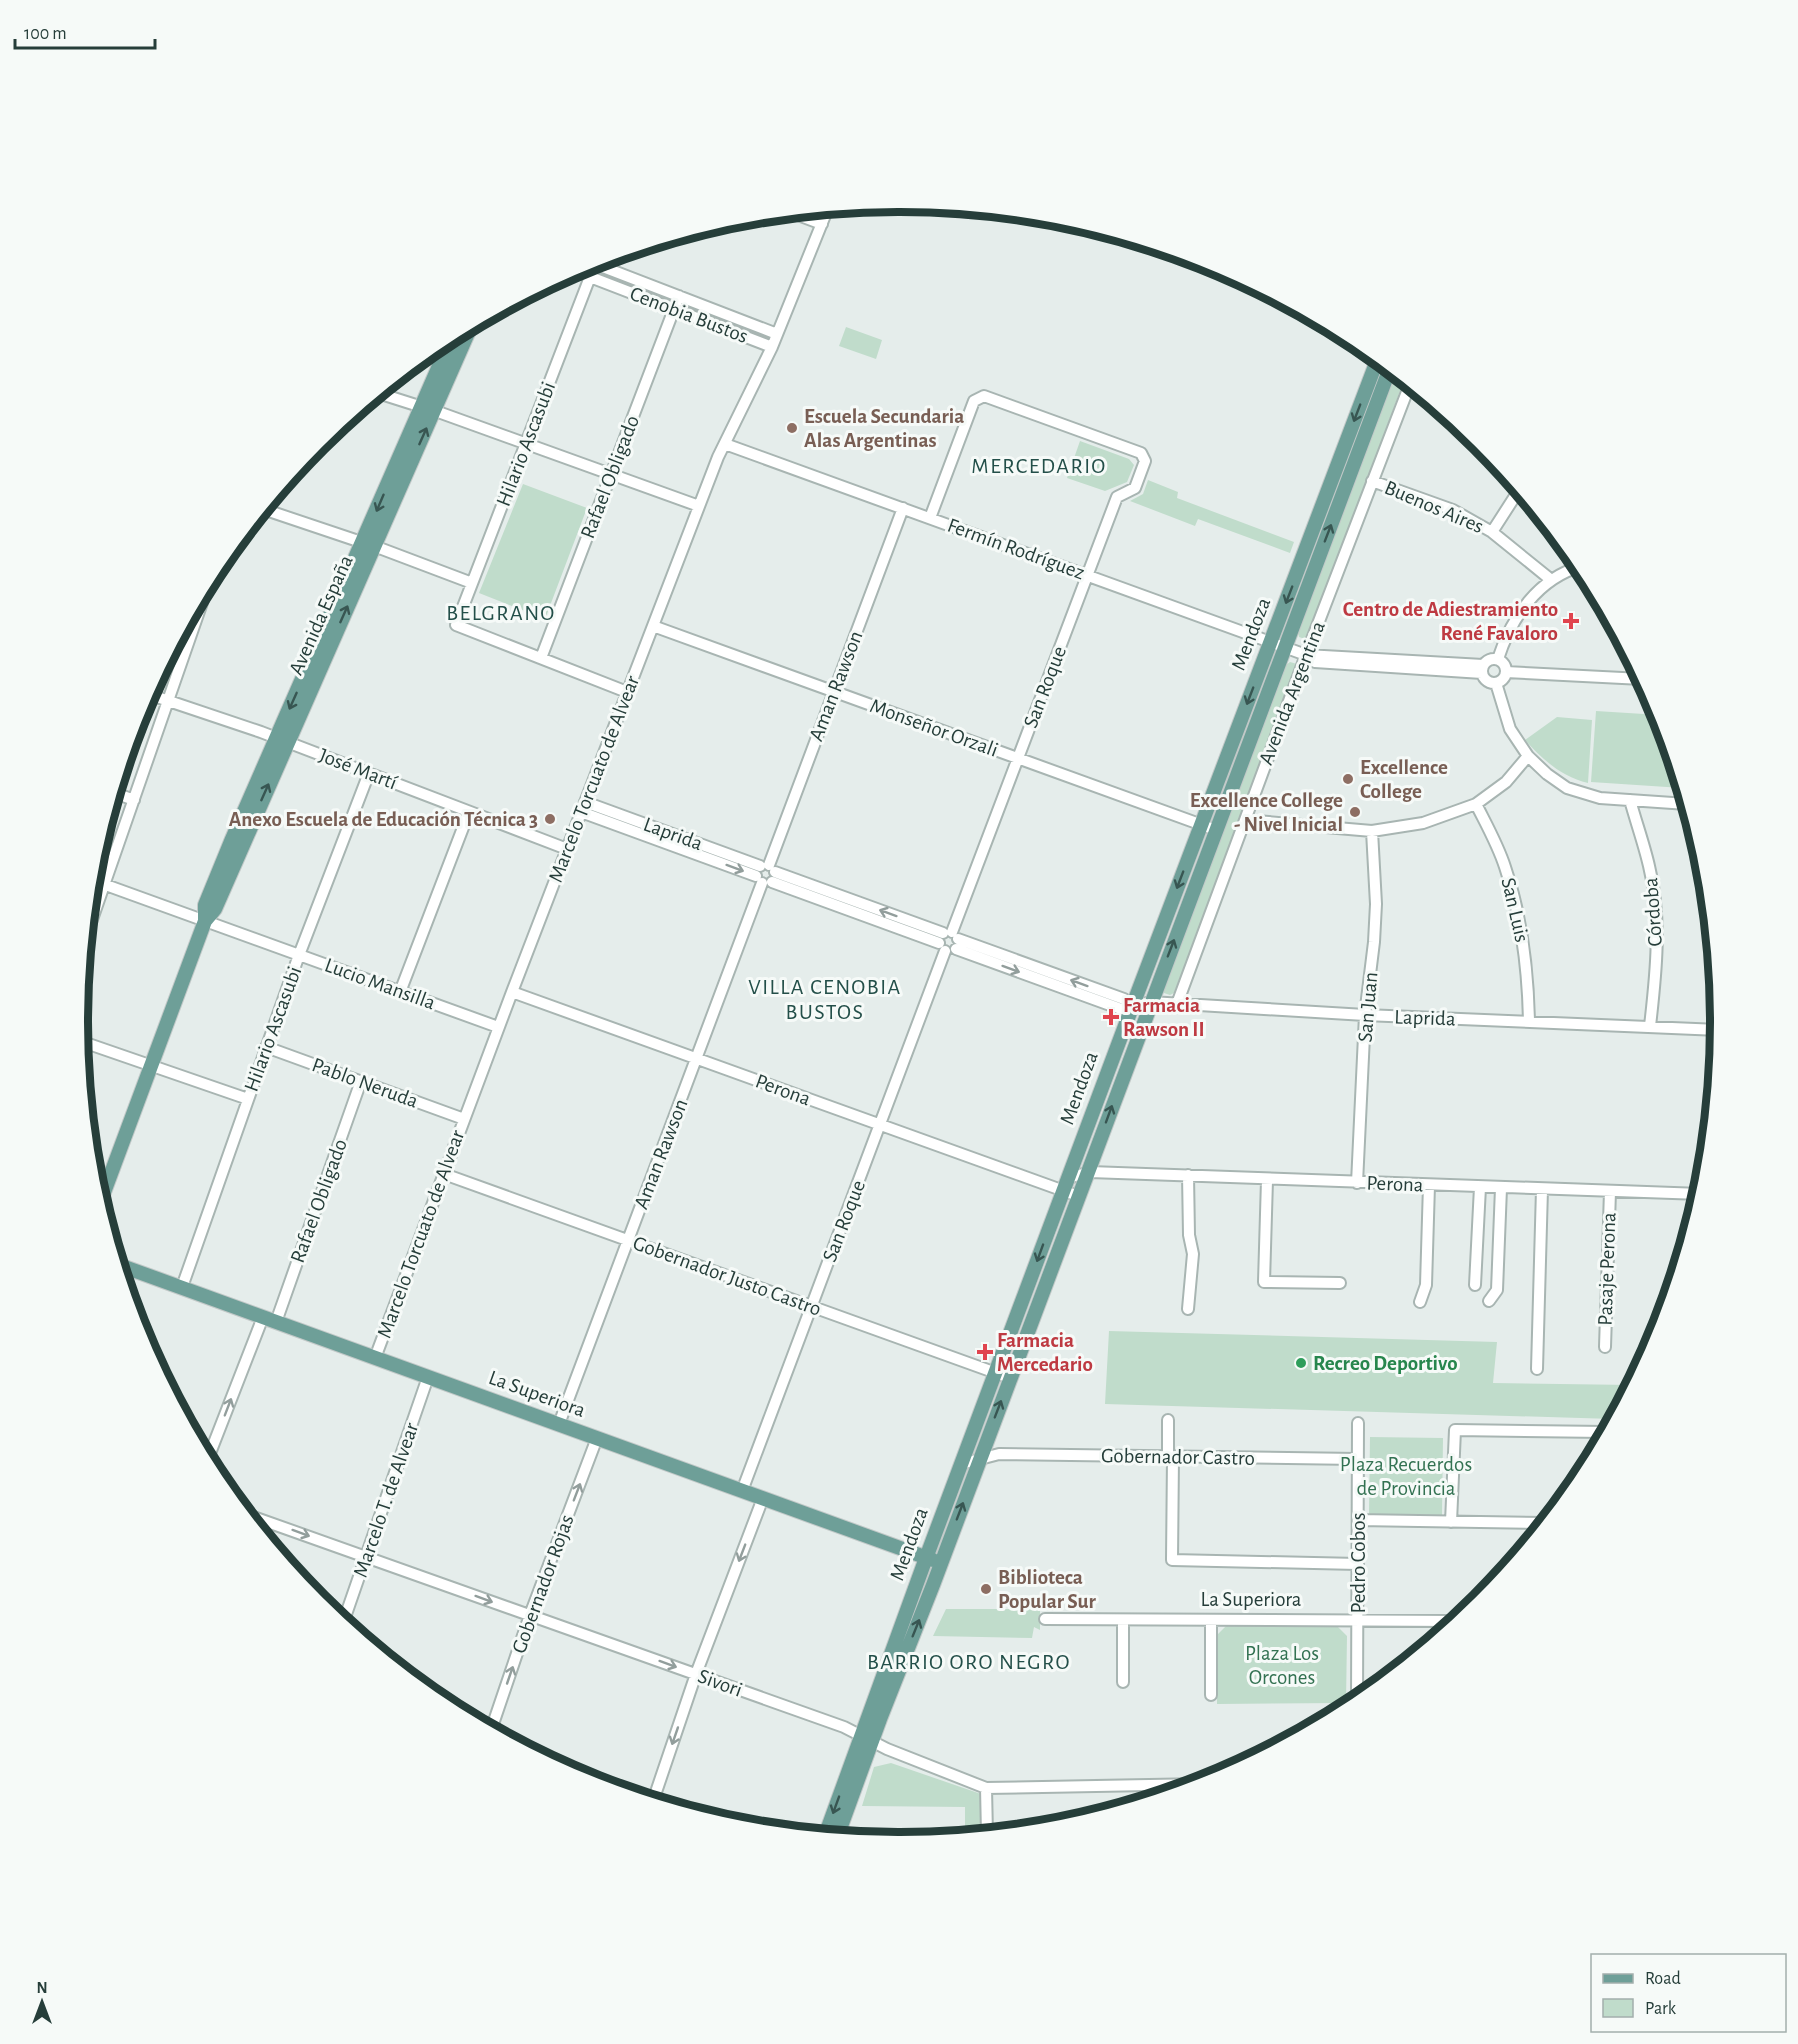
<svg xmlns="http://www.w3.org/2000/svg" width="1798" height="2044" viewBox="0 0 1798 2044" font-family="'Alegreya Sans',sans-serif">
<style>
.green{fill:#c0dccb}
.lines{fill:none;stroke-linecap:round;stroke-linejoin:round}
.minor-casing{stroke:#a8b5b2;stroke-width:14}
.major-casing{stroke:#c2c9c8;stroke-width:16}
.minor{stroke:#fff;stroke-width:10}
.major{stroke:#6e9f98;stroke-width:14}
.oneway{stroke:#385652}
.oneway2{stroke:#929e9c}
.education-dot{fill:#8d6e63;stroke:#f6faf8;stroke-width:2}
.health-dot{fill:#e0444e;stroke:#f6faf8;stroke-width:2}
.leisure-dot{fill:#2e9e5b;stroke:#f6faf8;stroke-width:2}
.labels{text-anchor:middle;dominant-baseline:central;stroke-width:6;stroke-linejoin:round;paint-order:stroke}
.street-label{font-size:21px;fill:#263e3a;stroke:#f6faf8}
.education-label{font-size:21px;font-weight:bold;fill:#785e54;stroke:#f6faf8;text-anchor:start}
.health-label{font-size:21px;font-weight:bold;fill:#be3a42;stroke:#f6faf8;text-anchor:start}
.leisure-label{font-size:21px;font-weight:bold;fill:#27864d;stroke:#f6faf8;text-anchor:start}
.park-label{font-size:21px;fill:#337252;stroke:#f6faf8}
.neighbourhood-label{font-size:22px;letter-spacing:1.5px;fill:#234f49;stroke:#f6faf8}
.rim{fill:none;stroke:#263e3a;stroke-width:8}
</style>
<rect width="100%" height="100%" fill="#e5edeb"/>
<path class="green" d="M846,327L882,340L876,359L839,346Z
M1394,371L1404,380L1309,637L1305,639L1299,637L1298,633Z
M1080,441L1129,459L1134,465L1127,482L1105,491L1067,478Z
M1148,480L1178,492L1177,498L1294,542L1290,553L1198,519L1195,526L1130,501L1143,494Z
M523,484L587,508L545,619L479,593Z
M1290,662L1297,664L1299,669L1174,993L1170,995L1164,993L1163,990L1286,665Z
M1596,711L1660,715L1682,788L1591,782Z
M1557,717L1592,720L1588,783C1562,777 1543,760 1525,740Z
M1109,1331L1497,1342L1493,1383L1632,1385L1613,1419L1105,1404Z
M1370,1437L1443,1438L1442,1515L1369,1514Z
M946,1609H1040V1630L1034,1627L1032,1638L933,1636Z
M1227,1625H1336L1347,1636L1346,1703L1217,1704V1635Z
M891,1763L981,1794V1833H965V1807L862,1806L874,1767Z"/>
<g class="lines">
<g class="minor-casing">
<path id="minor" d="M790,212L822,224
M590,262L777,334
M595,264L456,625L627,692
M572,270L772,347
M378,393L441,413L699,506
M725,444L1306,655L1315,662L1482,673
M1372,481L1453,510L1492,532L1550,579
M263,509L382,549L472,583
M930,518L974,401L984,396L1141,453L1145,461L1135,488L1117,497L952,932
M1492,532L1519,490
M653,626L1216,830
M1306,655L1483,665
M541,658L679,296
M1482 671a12 12 0 1 1 24 0a12 12 0 1 1-24 0Z
M1498,659C1511,618 1538,578 1582,566
M1506,672L1642,679
M1496,683L1510,729L1528,756L1547,774L1567,788L1600,798L1687,804
M148,694L261,732L567,849
M115,793L134,800
M1630,800C1636,822 1644,844 1649,866C1662,918 1656,974 1650,1026
M585,802L760,866
M1476,804C1486,824 1498,845 1505,867C1522,917 1528,969 1529,1022
M581,812L756,876
M1245,820L1372,831L1423,823L1476,804L1506,782L1528,756
M769,865L903,508
M775,872L943,933
M92,880L498,1027
M772,882L939,943
M87,934L212,574
M958,939L1124,999L1131,1007
M956,949L1121,1009L1150,1002L1365,1015L1719,1030
M400,992L469,812
M512,992L1078,1196
M1177,1004L1306,655L1410,384
M80,1041L248,1099
M266,1047L464,1119
M444,1174L1010,1378
M1188,1175L1189,1235L1193,1254L1188,1309
M1068,1178L1090,1172L1701,1194
M1267,1180L1264,1282L1340,1283
M1357,1183L1365,1015L1374,942L1376,904L1372,831
M1475,1285L1480,1187
M182,1287L299,955L369,773
M1489,1301L1497,1290L1501,1188
M1420,1302L1426,1285L1429,1185
M276,1322L361,1081
M1605,1347L1610,1191
M375,1358L512,992L718,457L772,347L828,208
M1537,1369L1542,1189
M1168,1420V1457
M559,1424L762,883
M1173,1457L1172,1560L1358,1564
M207,1461L263,1317
M961,1464L999,1454L1358,1459
M742,1491L945,951
M245,1514L844,1727L887,1749L986,1788L1203,1784
M1358,1520L1545,1523
M1451,1522L1455,1430L1606,1432
M1045,1619L1457,1621
M1211,1620V1695
M343,1623L428,1377
M1123,1682V1620
M1357,1703L1358,1423
M491,1730L530,1615L597,1438
M986,1788L987,1834
M653,1801L696,1674L763,1498"/>
</g>
<g class="major-casing">
<path id="major" d="M205,921L215,909L472,324
M100,1203L205,921V905L232,839L453,334
M119,1265L933,1560
M825,1836L926,1558L1125,1026L1378,358
M837,1837L880,1719L933,1585L1390,368"/>
</g>
<use href="#minor" class="minor"/>
<use href="#major" class="major"/>
</g>
<defs><path id="oneway-shaft" d="M-6 0H5M1.5-3L5.5 0L1.5 3" fill="none" stroke-width="1.6" stroke-linecap="round" stroke-linejoin="round" transform="scale(1.5)"/></defs>
<g class="oneway">
<use href="#oneway-shaft" transform="translate(1357 413) rotate(111)"/>
<use href="#oneway-shaft" transform="translate(423 436) rotate(-66)"/>
<use href="#oneway-shaft" transform="translate(380 503) rotate(113)"/>
<use href="#oneway-shaft" transform="translate(1328 533) rotate(-69)"/>
<use href="#oneway-shaft" transform="translate(1289 595) rotate(111)"/>
<use href="#oneway-shaft" transform="translate(344 614) rotate(-66)"/>
<use href="#oneway-shaft" transform="translate(1250 696) rotate(111)"/>
<use href="#oneway-shaft" transform="translate(293 701) rotate(114)"/>
<use href="#oneway-shaft" transform="translate(265 792) rotate(-66)"/>
<use href="#oneway-shaft" transform="translate(1180 880) rotate(111)"/>
<use href="#oneway-shaft" transform="translate(1171 948) rotate(-69)"/>
<use href="#oneway-shaft" transform="translate(1109 1114) rotate(-70)"/>
<use href="#oneway-shaft" transform="translate(1040 1253) rotate(110)"/>
<use href="#oneway-shaft" transform="translate(998 1409) rotate(-69)"/>
<use href="#oneway-shaft" transform="translate(960 1511) rotate(-69)"/>
<use href="#oneway-shaft" transform="translate(916 1628) rotate(-68)"/>
<use href="#oneway-shaft" transform="translate(836 1805) rotate(110)"/>
</g>
<g class="oneway2">
<use href="#oneway-shaft" transform="translate(735 868) rotate(20)"/>
<use href="#oneway-shaft" transform="translate(888 913) rotate(-160)"/>
<use href="#oneway-shaft" transform="translate(1011 969) rotate(20)"/>
<use href="#oneway-shaft" transform="translate(1079 983) rotate(-160)"/>
<use href="#oneway-shaft" transform="translate(228 1407) rotate(-69)"/>
<use href="#oneway-shaft" transform="translate(577 1492) rotate(-69)"/>
<use href="#oneway-shaft" transform="translate(301 1533) rotate(20)"/>
<use href="#oneway-shaft" transform="translate(742 1553) rotate(111)"/>
<use href="#oneway-shaft" transform="translate(484 1599) rotate(20)"/>
<use href="#oneway-shaft" transform="translate(668 1664) rotate(20)"/>
<use href="#oneway-shaft" transform="translate(510 1675) rotate(-71)"/>
<use href="#oneway-shaft" transform="translate(675 1736) rotate(109)"/>
</g>
<g class="education-dot">
<circle cx="792" cy="428" r="6"/>
<circle cx="1348" cy="779" r="6"/>
<circle cx="1355" cy="812" r="6"/>
<circle cx="550" cy="819" r="6"/>
<circle cx="986" cy="1589" r="6"/>
</g>
<g class="health-dot">
<path d="M1568 612h6v6h6v6h-6v6h-6v-6h-6v-6h6z"/>
<path d="M1108 1008h6v6h6v6h-6v6h-6v-6h-6v-6h6z"/>
<path d="M982 1343h6v6h6v6h-6v6h-6v-6h-6v-6h6z"/>
</g>
<circle class="leisure-dot" cx="1301" cy="1363" r="6"/>
<g class="labels">
<g class="street-label">
<text transform="translate(689 315) rotate(21)">Cenobia Bustos</text>
<text transform="translate(526 444) rotate(-69)">Hilario Ascasubi</text>
<text transform="translate(610 477) rotate(-69)">Rafael Obligado</text>
<text transform="translate(1434 507) rotate(23)">Buenos Aires</text>
<text transform="translate(1016 549) rotate(20)">Fermín Rodríguez</text>
<text transform="translate(321 615) rotate(-66)">Avenida España</text>
<text transform="translate(1251 634) rotate(-69)">Mendoza</text>
<text transform="translate(836 686) rotate(-69)">Aman Rawson</text>
<text transform="translate(1045 687) rotate(-69)">San Roque</text>
<text transform="translate(1292 693) rotate(-69)">Avenida Argentina</text>
<text transform="translate(934 728) rotate(20)">Monseñor Orzali</text>
<text transform="translate(358 769) rotate(21)">José Martí</text>
<text transform="translate(594 779) rotate(-69)">Marcelo Torcuato de Alvear</text>
<text transform="translate(673 834) rotate(20)">Laprida</text>
<text transform="translate(1515 910) rotate(77)">San Luis</text>
<text transform="translate(1653 912) rotate(-94)">Córdoba</text>
<text transform="translate(380 984) rotate(20)">Lucio Mansilla</text>
<text transform="translate(1368 1007) rotate(-85)">San Juan</text>
<text transform="translate(1425 1018) rotate(2)">Laprida</text>
<text transform="translate(273 1029) rotate(-70)">Hilario Ascasubi</text>
<text transform="translate(365 1083) rotate(20)">Pablo Neruda</text>
<text transform="translate(1079 1088) rotate(-70)">Mendoza</text>
<text transform="translate(783 1090) rotate(20)">Perona</text>
<text transform="translate(661 1154) rotate(-69)">Aman Rawson</text>
<text transform="translate(1395 1184) rotate(2)">Perona</text>
<text transform="translate(319 1201) rotate(-70)">Rafael Obligado</text>
<text transform="translate(844 1221) rotate(-69)">San Roque</text>
<text transform="translate(421 1234) rotate(-70)">Marcelo Torcuato de Alvear</text>
<text transform="translate(1607 1269) rotate(-88)">Pasaje Perona</text>
<text transform="translate(727 1276) rotate(20)">Gobernador Justo Castro</text>
<text transform="translate(537 1394) rotate(20)">La Superiora</text>
<text transform="translate(1178 1457) rotate(1)">Gobernador Castro</text>
<text transform="translate(386 1500) rotate(-71)">Marcelo T. de Alvear</text>
<text transform="translate(909 1544) rotate(-70)">Mendoza</text>
<text transform="translate(1358 1563) rotate(-90)">Pedro Cobos</text>
<text transform="translate(543 1584) rotate(-70)">Gobernador Rojas</text>
<text x="1251" y="1599">La Superiora</text>
<text transform="translate(720 1683) rotate(20)">Sivori</text>
</g>
<g class="education-label">
<text x="804" y="416">Escuela Secundaria<tspan x="804" dy="24">Alas Argentinas</tspan></text>
<text x="1360" y="767">Excellence<tspan x="1360" dy="24">College</tspan></text>
<text x="1343" y="800" text-anchor="end">Excellence College<tspan x="1343" dy="24">- Nivel Inicial</tspan></text>
<text x="538" y="819" text-anchor="end">Anexo Escuela de Educación Técnica 3</text>
<text x="998" y="1577">Biblioteca<tspan x="998" dy="24">Popular Sur</tspan></text>
</g>
<g class="health-label">
<text x="1558" y="609" text-anchor="end">Centro de Adiestramiento<tspan x="1558" dy="24">René Favaloro</tspan></text>
<text x="1123" y="1005">Farmacia<tspan x="1123" dy="24">Rawson II</tspan></text>
<text x="997" y="1340">Farmacia<tspan x="997" dy="24">Mercedario</tspan></text>
</g>
<g class="leisure-label">
<text x="1313" y="1363">Recreo Deportivo</text>
</g>
<g class="park-label">
<text x="1406" y="1464">Plaza Recuerdos<tspan x="1406" dy="24">de Provincia</tspan></text>
<text x="1282" y="1653">Plaza Los<tspan x="1282" dy="24">Orcones</tspan></text>
</g>
<g class="neighbourhood-label">
<text x="1039" y="466">MERCEDARIO</text>
<text x="501" y="613">BELGRANO</text>
<text x="825" y="987">VILLA CENOBIA<tspan x="825" dy="25">BUSTOS</tspan></text>
<text x="969" y="1662">BARRIO ORO NEGRO</text>
</g>
</g>
<path d="M0 0H1798V2044H0ZM898 212H900A810 810 0 0 1 1710 1022V1022A810 810 0 0 1 900 1832H898A810 810 0 0 1 88 1022V1022A810 810 0 0 1 898 212Z" fill="#f6faf8" fill-rule="evenodd"/>
<path class="rim" d="M898 212H900A810 810 0 0 1 1710 1022V1022A810 810 0 0 1 900 1832H898A810 810 0 0 1 88 1022V1022A810 810 0 0 1 898 212Z"/>
<rect x="1591" y="1954" width="195" height="78" fill="#f6faf8" stroke="#a3afac" stroke-width="1.5"/>
<rect x="1603" y="1974" width="30" height="9" fill="#6e9f98" stroke="#a3afac" stroke-width="1.5"/>
<text x="1645" y="1984" font-size="18" fill="#263e3a">Road</text>
<rect x="1603" y="1999" width="30" height="18" fill="#c0dccb" stroke="#a3afac" stroke-width="1.5"/>
<text x="1645" y="2014" font-size="18" fill="#263e3a">Park</text>
<g transform="translate(42 2002)" stroke="#f6faf8" stroke-width="4.5" paint-order="stroke">
<path d="M0-4.5L10 22L0 15L-10 22Z" fill="#263e3a"/>
<text y="-9" font-size="16" font-weight="bold" text-anchor="middle" fill="#263e3a">N</text>
</g>
<path d="M15 39v9h140v-9" fill="none" stroke="#263e3a" stroke-width="3"/>
<text x="24" y="39" font-size="18" fill="#263e3a" stroke="#f6faf8" stroke-width="4.5" paint-order="stroke">100 m</text>
</svg>
